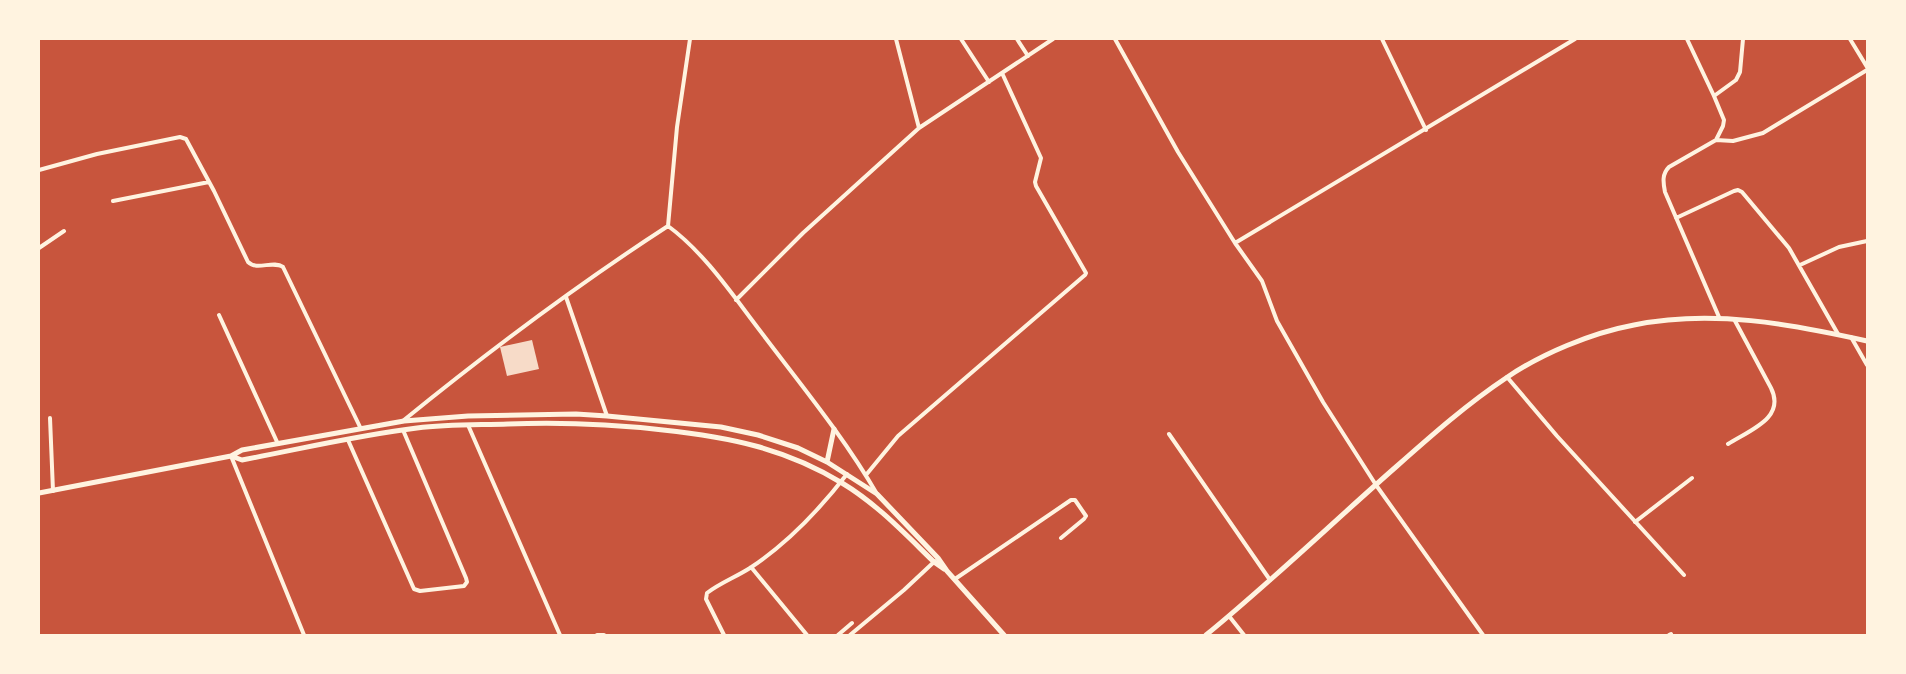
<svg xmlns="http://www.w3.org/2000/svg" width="1906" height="674" viewBox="0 0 1906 674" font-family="'Space Grotesk',sans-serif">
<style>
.building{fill:#f7dbc8}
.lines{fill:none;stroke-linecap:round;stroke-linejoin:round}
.minor{stroke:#fff3e0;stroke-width:4}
.tertiary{stroke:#fff3e0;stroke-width:5}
</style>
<rect width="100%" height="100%" fill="#c8553d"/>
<path class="building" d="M532,340L539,369L507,376L500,347Z"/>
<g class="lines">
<path class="minor" d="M896,39L919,128
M961,39L989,82
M1017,39L1028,56
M1115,39L1178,152L1235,243L1262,281L1277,321L1323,402L1376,485L1483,635
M1382,39L1426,130
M1687,39L1714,96L1724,120L1723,126L1716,140L1669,167C1662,174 1663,182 1665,192L1719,317
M1850,39L1867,67
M1714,96L1736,80L1740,72L1743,39
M1716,140L1733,141L1763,133L1867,70
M39,170L97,154L180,137L186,139L214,191L248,262C257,271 273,260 283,267L361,429
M113,201L209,182
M1676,218L1734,191L1738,190L1742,192L1789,248L1838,334
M668,226C705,253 734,297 761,332C801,385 844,437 877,494
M668,226L677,127L690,39
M1235,243L1575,39
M39,248L64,231
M1800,265L1839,247L1867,241
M566,297L607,416
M736,300L803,233L919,128L1053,39
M219,315L278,444
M1851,337L1867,365
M1507,377L1557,436L1684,575
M50,418L53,491
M404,420C489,351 577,285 668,226
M468,425L560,635
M1169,434L1270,580
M348,440L414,589L420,591L464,586L467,582L466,578L403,430
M1728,444C1750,430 1786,418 1771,388L1734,319
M231,456L304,635
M866,475L898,436L1085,275L1086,273L1036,186L1035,182L1041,158L1002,73
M1635,522L1692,478
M751,567L807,635
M955,579L1071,500H1075L1086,516L1084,519L1061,538
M1229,616L1244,635
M597,635H604
M724,635L706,599L707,593C720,583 736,577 750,568C788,543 820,509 847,474
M838,635L852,623
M850,635L904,590L935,561
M1669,635L1671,634"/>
<path class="tertiary" d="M231,456L242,460C300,449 359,435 417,428C447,424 478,425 508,424C560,422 611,424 663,430C728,437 785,448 842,483C877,504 905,534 934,562L944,569
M827,462L834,429
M39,493L231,456L242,450L404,421L468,416L576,414L607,416L721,427L758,435L798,448L827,462L877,494L938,558L947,571L1004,635
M1206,635C1272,581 1333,522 1397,466C1432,435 1467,404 1506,378C1541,354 1591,333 1634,325C1712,309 1790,324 1867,341"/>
</g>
<rect width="1906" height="674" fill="none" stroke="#fff3e0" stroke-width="80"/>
</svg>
